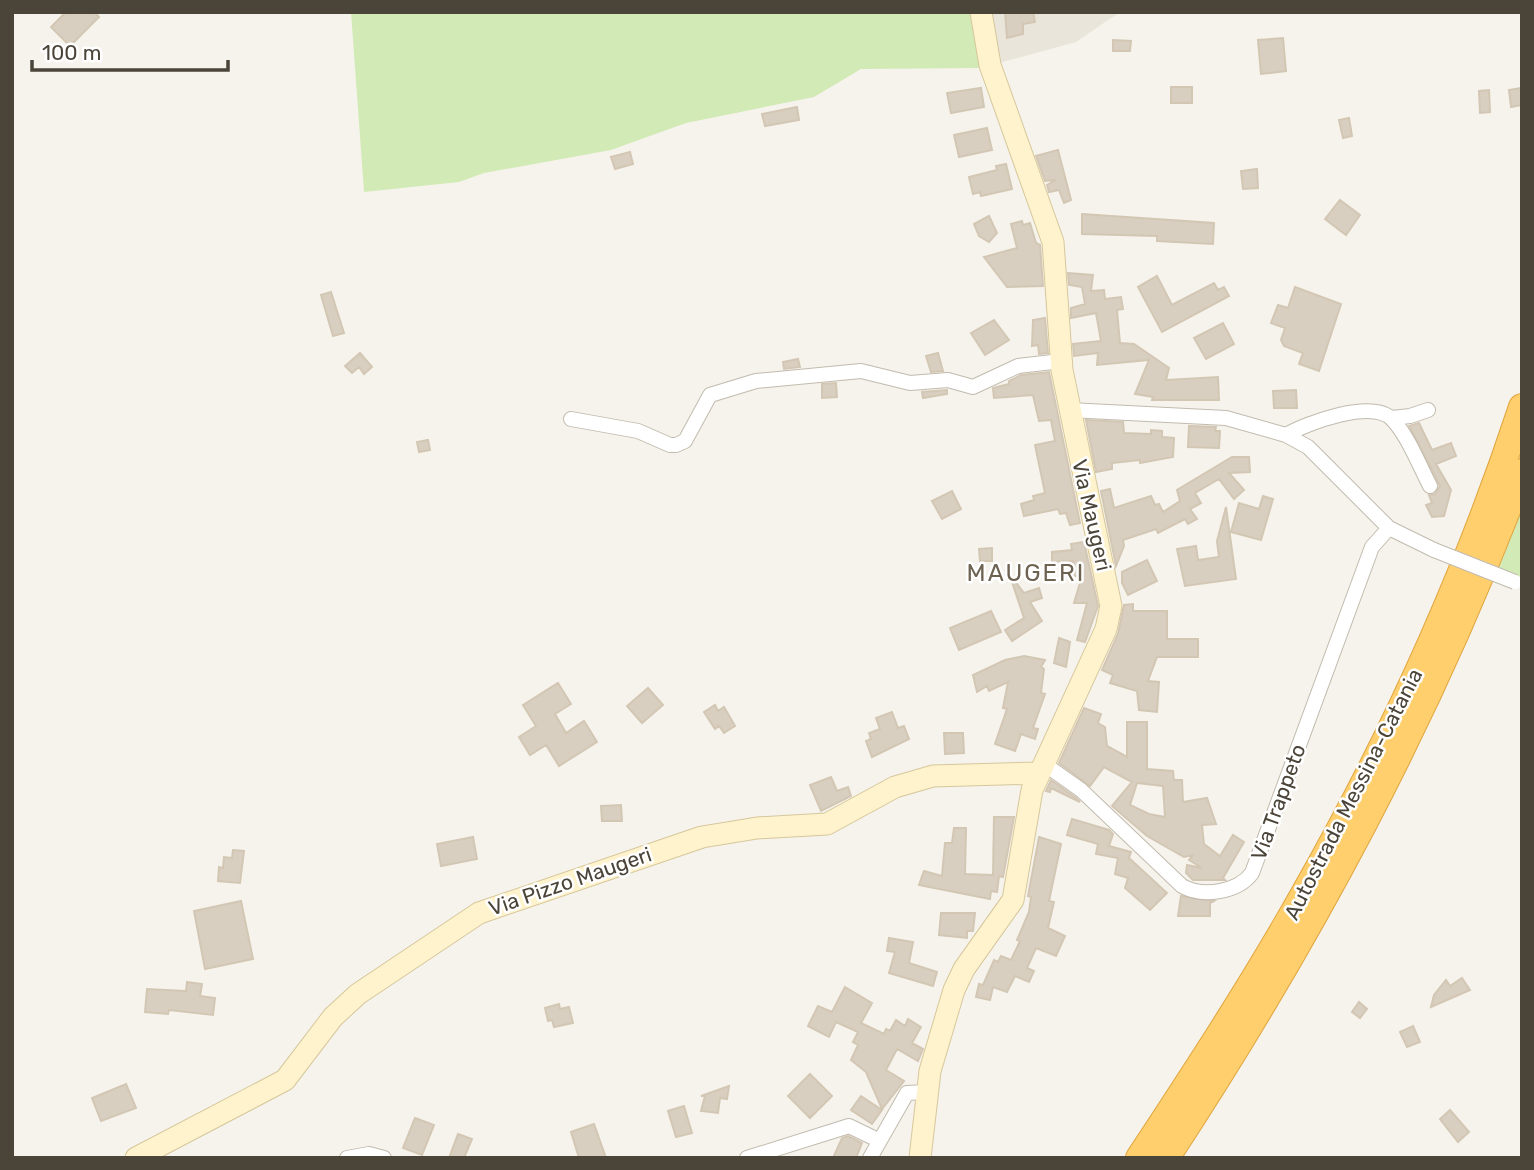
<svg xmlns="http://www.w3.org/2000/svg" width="1534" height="1170" viewBox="0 0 1534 1170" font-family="Rubik,sans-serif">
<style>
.residential{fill:#eae5da}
.green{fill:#d2eab5}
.building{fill:#d8cfc1;stroke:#d3c7b4;stroke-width:2;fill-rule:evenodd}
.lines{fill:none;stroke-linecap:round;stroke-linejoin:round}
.street-casing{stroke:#c2bbae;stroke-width:16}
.secondary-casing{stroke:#d6c79b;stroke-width:23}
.highway-casing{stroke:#e0a43c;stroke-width:28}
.street{stroke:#fff;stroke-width:14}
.secondary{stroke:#fff3cd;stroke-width:21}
.highway{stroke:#ffcf6e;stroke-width:26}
.street-bridge-casing{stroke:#c2bbae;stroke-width:16;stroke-linecap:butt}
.street-bridge{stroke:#fff;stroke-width:14}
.labels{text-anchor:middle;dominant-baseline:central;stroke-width:5;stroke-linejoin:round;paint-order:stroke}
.street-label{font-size:21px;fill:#4b4439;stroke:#fff}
.quarter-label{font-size:24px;letter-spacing:2px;fill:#6e6250;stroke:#fff}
</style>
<rect width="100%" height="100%" fill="#f6f3ec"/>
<path class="residential" d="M971,12H1120L1076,42L981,68Z"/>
<path class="green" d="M351,12H971L981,68L861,69L814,97L686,123L611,150L484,173L459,182L364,192Z
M1522,507V578L1499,568Z"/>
<path class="building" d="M66,12H94L99,17L70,46L51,27Z
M1005,12H1033L1035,22L1023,24V34L1007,38Z
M1283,38L1286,71L1261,74L1258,40Z
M1113,40L1131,41L1130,51H1113Z
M1171,87H1192V103H1171Z
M981,88L984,107L951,113L947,93Z
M1521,88L1522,105L1511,107L1509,90Z
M1489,90L1490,112L1480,113L1479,91Z
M797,107L799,120L765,126L762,114Z
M1349,118L1352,136L1343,138L1339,120Z
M987,128L992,150L959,157L954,135Z
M1058,150L1071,200L1064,203L1059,190L1049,192L1047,185L1056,180L1045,181L1036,156Z
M630,152L633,164L615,169L611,157Z
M1006,164L1012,189L981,196L980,192L973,194L969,177L997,170L996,166Z
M1257,169L1258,188L1243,189L1241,171Z
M1340,200L1360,215L1346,235L1325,219Z
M1082,214L1214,223L1213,244L1157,241V236L1082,234Z
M989,216L997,233L989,242L979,236L974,224Z
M1022,221L1023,225L1030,223L1036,243L1040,245L1043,286L1007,287L984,257L1017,248L1011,224Z
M1068,273L1093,275L1091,291L1104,290L1105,299L1121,297L1123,309L1117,310L1120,343L1134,344L1169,368L1166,380L1218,377L1219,400H1152L1153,397L1135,394L1149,360L1097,365L1098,353L1074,356L1073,344L1101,341L1096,313L1071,318V308L1085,304L1082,287L1069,285Z
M1157,276L1172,305L1214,283L1218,290L1224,287L1229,296L1162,332L1138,287Z
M1295,287L1341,304L1319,371L1299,364L1303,353L1284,346L1281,340L1285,328L1271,323L1278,305L1288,308Z
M331,292L344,333L333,336L321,295Z
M1045,318L1048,353L1039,354L1038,345L1032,346L1033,320Z
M994,320L1009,340L985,355L971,333Z
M1223,323L1234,344L1206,359L1194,338Z
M360,353L372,367L364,374L359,367L352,373L345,366Z
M938,353L943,371L931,372L926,356Z
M798,359L800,367L784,369L783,362Z
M1049,372L1080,523L1070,525L1066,513L1060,514L1058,509L1024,516L1021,504L1034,500L1033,496L1045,493L1035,445L1055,441L1051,420L1039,421L1033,395L994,398L993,388L1009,384V381L1021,375Z
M836,383L837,397L822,398V384Z
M947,390V394L923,398L922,392Z
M1296,390L1297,408H1274L1273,391Z
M1086,420L1123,422L1124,433L1151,434V430L1162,431V437L1174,438L1173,457L1140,463V460L1112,463V469L1096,472Z
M1419,423L1432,450L1451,443L1456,456L1436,464L1451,490L1444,516L1432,517L1426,505L1432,503L1429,495L1435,494L1440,486L1409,426Z
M1189,426L1216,427L1215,431H1220L1219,448L1188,447Z
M428,440L430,450L419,452L417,442Z
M1232,457H1249L1250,472L1229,473L1244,490L1234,499L1219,479L1195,493L1201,503L1190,509L1197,519L1188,524L1185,519L1158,533L1156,529L1123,540L1124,546L1116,566L1101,491L1110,489L1114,508L1151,496L1155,505L1159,504L1163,512L1180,501L1177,490Z
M952,491L961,509L942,519L932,501Z
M1263,496L1273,499L1261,540L1231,532L1239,503L1259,509Z
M1226,507L1236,579L1185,586L1177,549L1196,546L1198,560L1219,557L1217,541Z
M1084,542L1098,606L1085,642L1077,640L1087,603H1074L1082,576H1074L1073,561L1052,562V552L1072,550L1071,544Z
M992,548V561H980L979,549Z
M1147,560L1157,581L1128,595L1122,583V572Z
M1015,581L1024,593L1039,588L1042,598L1030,602L1042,621L1012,641L1005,630L1024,618L1012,582Z
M1133,604V611H1167V639H1198V657H1157L1148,681L1159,682L1157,712L1139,710L1137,691L1110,683L1113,675L1102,670L1118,634L1124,605Z
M991,611L1001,632L959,650L950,628Z
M1059,638L1070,642L1066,667L1054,663Z
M1024,656L1045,660L1041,667L1044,669L1041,693L1045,694L1033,728L1038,729L1035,739L1021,734L1015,751L995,744L1007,709L1003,708L1008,682L989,691L987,686L977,692L973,675L1005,660Z
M558,683L571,704L555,714L566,733L584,721L597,742L559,766L546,745L530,755L519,737L536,726L523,705Z
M648,688L663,705L642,723L627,706Z
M715,705L718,711L724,707L735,726L724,733L719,726L715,729L704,712Z
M1084,708L1101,714L1098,723L1105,727L1107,746L1127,757V722H1147V769L1173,771L1174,780H1182L1183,802L1207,798L1216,824L1202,825L1204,844L1220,856L1233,835L1244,842L1223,878L1225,880H1193L1186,873L1187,865L1202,868L1189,860L1193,855L1184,857L1147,836L1112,806L1132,782L1104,767L1090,786L1059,763ZM1137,783L1163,786L1165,817L1149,814L1130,805Z
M892,712L898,728L904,726L909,739L872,757L866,741L871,739L869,733L880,729L876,718Z
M944,733H963L964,753L945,754Z
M831,777L837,791L848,787L851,796L821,811L810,785Z
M1051,780L1075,797L1080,802L1051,788L1050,792L1046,791Z
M621,805L622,821H602L601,806Z
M994,817H1014L1003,877L999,876L997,892L991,891L990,899L919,885L924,871L942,876L945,843H952L954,828H966L965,874L993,875Z
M1072,819L1109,830L1113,834L1109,846L1131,852L1129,858L1167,893L1150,910L1125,888L1128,878L1115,874L1118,858L1096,854L1098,844L1067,835Z
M473,837L477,859L441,866L437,844Z
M1039,837L1061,844L1049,901L1054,902L1048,928L1065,936L1056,956L1036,948L1027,968L1034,971L1029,982L1015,976L1007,992L993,987L990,1000L976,997L979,984L983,985L994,960L998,962L1001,956L1011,960L1020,941L1017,940L1029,912L1031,897L1028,896Z
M233,850L244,851L240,883L218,881L219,867L223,868L224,857L232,858Z
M1181,896L1214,901L1210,903V916H1178Z
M241,901L253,959L205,969L194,911Z
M941,913H975L973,931H967V938L939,935Z
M889,938L913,942L909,963L937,972L933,986L889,973L895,952L887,951Z
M1462,978L1470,990L1431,1007L1434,995L1446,980L1450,986Z
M187,982L202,984L200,996L215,998L213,1015L169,1010L168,1014L145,1012L147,989L186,991Z
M845,987L872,1003L861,1023L884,1034L886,1029L890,1031L896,1020L905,1026L908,1019L921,1027L912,1043L923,1049L918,1061L897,1049L886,1070L904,1081L882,1109L866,1072L851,1060L858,1045L853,1042L858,1032L836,1022L829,1037L808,1026L818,1006L832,1012Z
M1359,1002L1367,1009L1360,1018L1352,1012Z
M559,1004L560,1009L569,1007L573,1023L554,1027L552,1020L548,1021L545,1008Z
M1413,1026L1420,1042L1407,1047L1400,1032Z
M810,1074L832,1096L810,1118L788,1096Z
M126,1084L136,1108L101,1121L92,1098Z
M729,1086L727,1099L720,1098L718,1113L701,1111L705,1096H701Z
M861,1096L882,1110L872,1124L851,1110Z
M684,1106L692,1133L676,1137L668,1111Z
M1450,1110L1469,1132L1458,1142L1440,1119Z
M415,1118L434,1125L422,1155L403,1148Z
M594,1124L606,1158H579L571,1132Z
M458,1134L472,1139L464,1158H449Z
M848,1136L862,1143L856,1158H833L842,1138Z"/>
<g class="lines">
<g class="street-casing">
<path id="street" d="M1069,410L1226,418L1286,435L1308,447L1389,528L1434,550
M1392,418L1410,416L1428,410
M571,419L638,431L670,445H676L685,441L710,395L756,381L861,371L910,383L948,380L973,387L1018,366L1061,361
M1286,435C1307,423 1373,398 1393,420C1409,438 1419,465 1430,486
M1043,763L1081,790L1182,886C1203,898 1238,892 1252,873L1372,547L1389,528
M347,1158L369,1154L384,1158
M747,1158L849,1126L878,1140
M870,1158L907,1093L927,1092"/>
</g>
<g class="secondary-casing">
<path id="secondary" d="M136,1158L285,1080L333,1017L358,994L479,913L702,837L757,828L827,824L895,787L933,776L1038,773
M920,1158L930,1071L954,990L964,969L1013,900L1032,790L1106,629L1111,606L1062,370L1053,242L990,65L981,12"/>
</g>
<g class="highway-casing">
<path id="highway" d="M1139,1158C1197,1070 1254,983 1305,892C1392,739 1467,574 1522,407
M1166,1158C1310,939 1429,717 1522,472"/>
</g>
<use href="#street" class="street"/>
<use href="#secondary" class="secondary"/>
<use href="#highway" class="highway"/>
<g class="street-bridge-casing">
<path id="street-bridge" d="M1434,550L1515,582"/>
</g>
<use href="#street-bridge" class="street-bridge"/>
</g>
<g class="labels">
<g class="street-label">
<text transform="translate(1092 515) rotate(77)">Via Maugeri</text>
<text transform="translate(1353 794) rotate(-63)">Autostrada Messina-Catania</text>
<text transform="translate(1278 802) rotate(-70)">Via Trappeto</text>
<text transform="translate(570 881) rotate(-19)">Via Pizzo Maugeri</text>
</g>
<g class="quarter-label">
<text x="1026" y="573">MAUGERI</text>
</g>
</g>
<rect width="1534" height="1170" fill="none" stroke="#4b4439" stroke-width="28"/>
<path d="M32 60v10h196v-10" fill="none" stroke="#4b4439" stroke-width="3.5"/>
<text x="42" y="60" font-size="21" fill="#4b4439" stroke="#ffffff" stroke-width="5" paint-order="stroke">100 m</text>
</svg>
